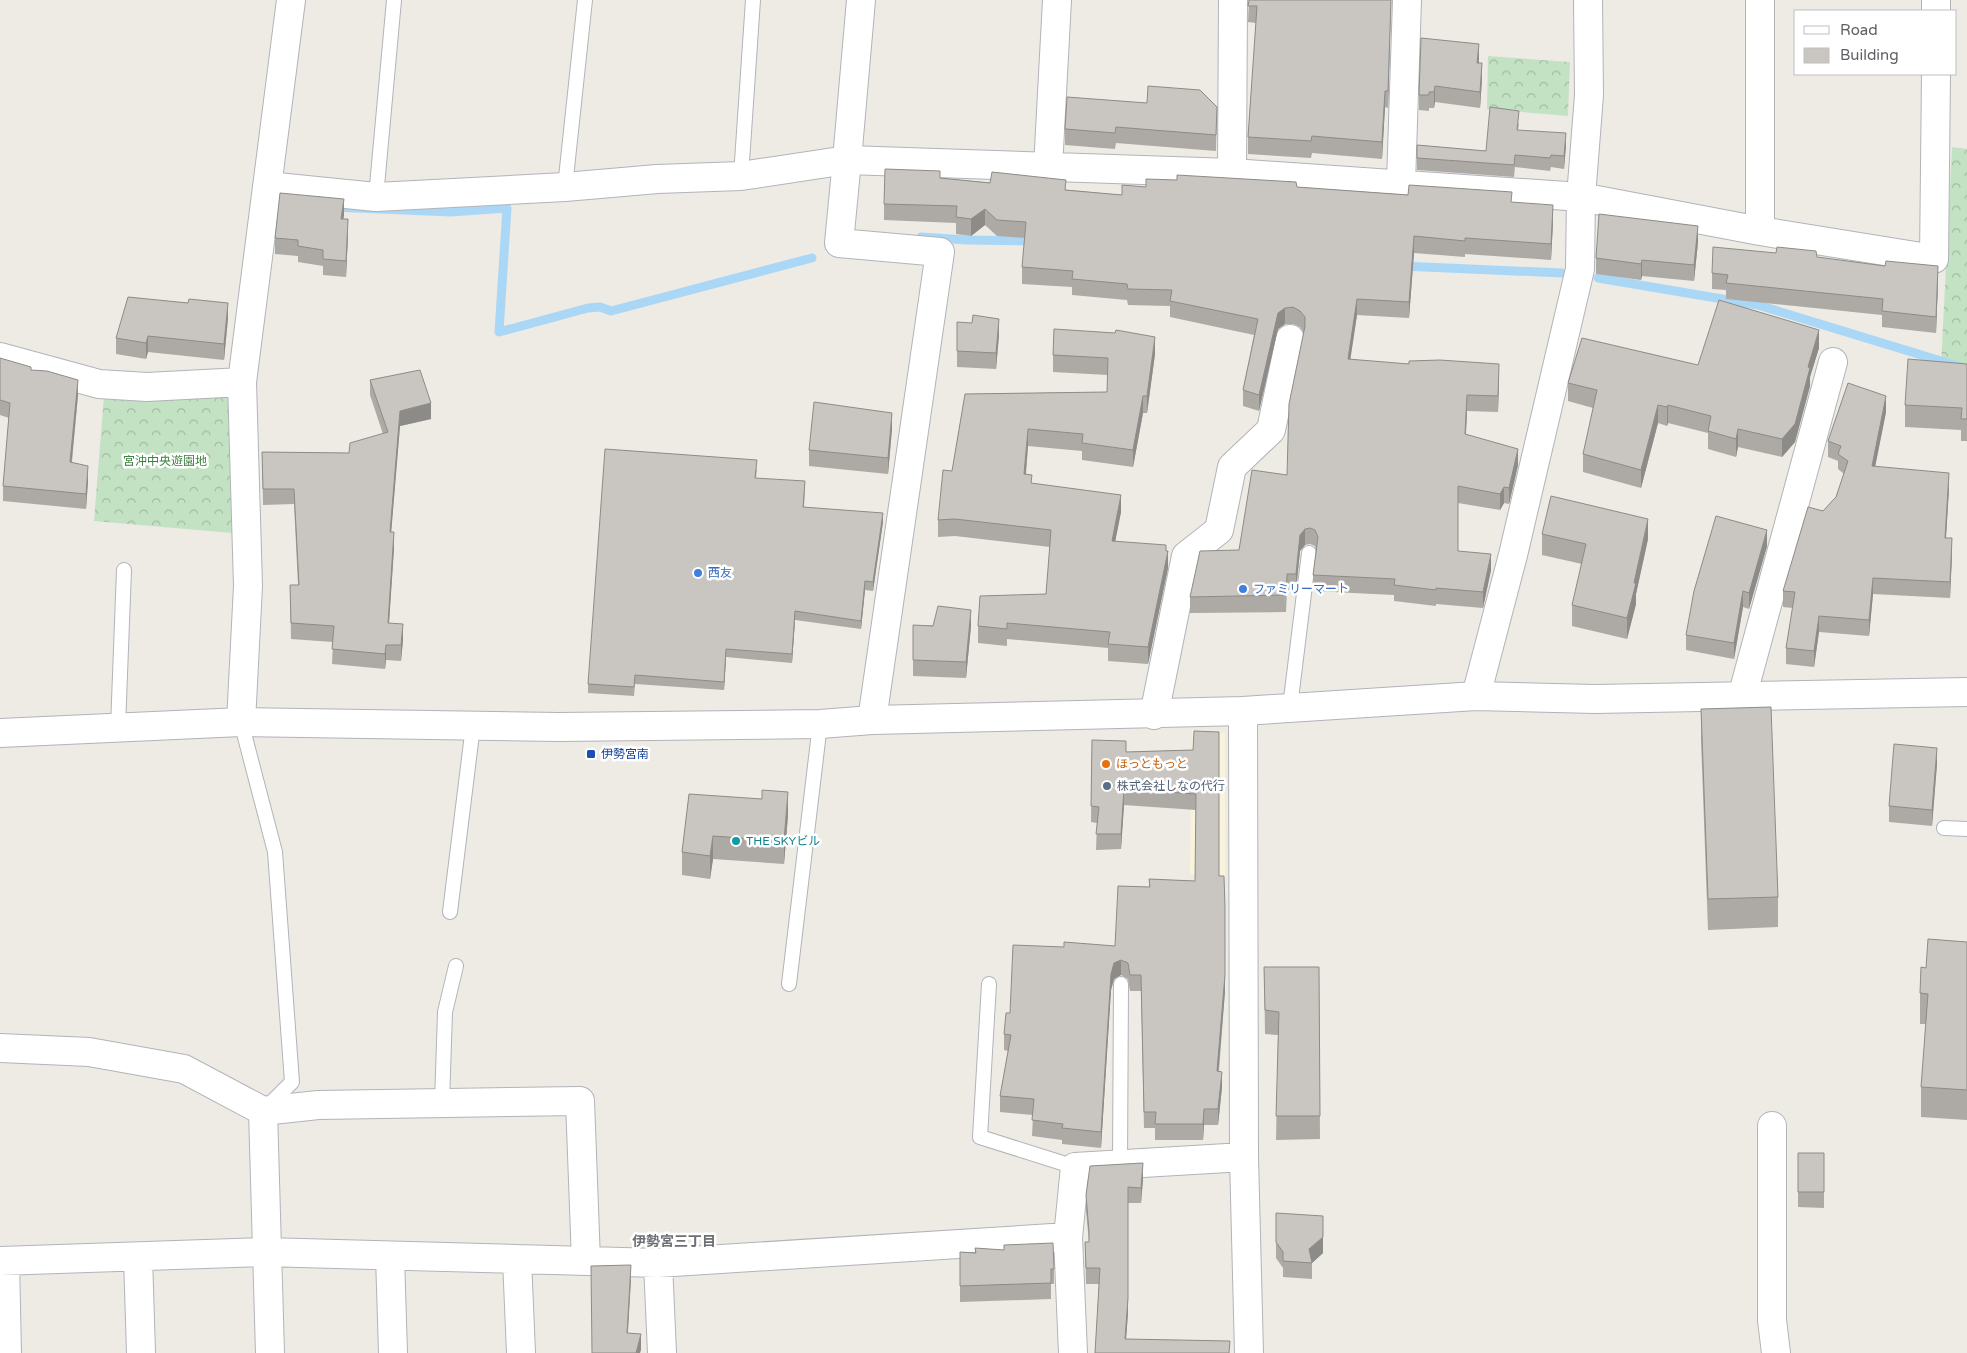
<svg xmlns="http://www.w3.org/2000/svg" width="1967" height="1353" viewBox="0 0 1967 1353" font-family="'Varela Round','Noto Sans JP',sans-serif">
<style>
.commercial{fill:#faf3dc}
.forest{fill:url(#forest-crowns)}
.lines{fill:none;stroke-linecap:round;stroke-linejoin:round}
.stream{stroke:#abd7f7;stroke-width:9}
.lane-casing{stroke:#b1b4b8;stroke-width:16}
.street-casing{stroke:#b1b4b8;stroke-width:30}
.secondary-casing{stroke:#b1b3b8;stroke-width:30}
.lane{stroke:#fff;stroke-width:14}
.street{stroke:#fff;stroke-width:28}
.secondary{stroke:#fff;stroke-width:28}
.wall{fill:#adaaa6}
.shaded-wall{fill:#8d8b87}
.building{fill:#c9c6c1;stroke:#8d8b87}
.shop-dot{fill:#3f7fe0;stroke:#fff;stroke-width:2}
.transit-dot{fill:#1a4fb4;stroke:#fff;stroke-width:2}
.food-dot{fill:#e8710a;stroke:#fff;stroke-width:2}
.service-dot{fill:#5c6f8a;stroke:#fff;stroke-width:2}
.culture-dot{fill:#0f9aa8;stroke:#fff;stroke-width:2}
.labels{text-anchor:middle;dominant-baseline:central;stroke-width:5;stroke-linejoin:round;paint-order:stroke}
.park-label{font-size:12px;fill:#3d813f;stroke:#fff}
.shop-label{font-size:12px;fill:#366cbe;stroke:#fff;text-anchor:start}
.transit-label{font-size:12px;fill:#164399;stroke:#fff;text-anchor:start}
.food-label{font-size:12px;fill:#c56008;stroke:#fff;text-anchor:start}
.service-label{font-size:12px;fill:#4e5e75;stroke:#fff;text-anchor:start}
.culture-label{font-size:12px;fill:#0d838f;stroke:#fff;text-anchor:start}
.neighbourhood-label{font-size:14px;font-weight:bold;fill:#6d7175;stroke:#fff}
</style>
<defs>
<pattern id="forest-crowns" width="20" height="18" patternUnits="userSpaceOnUse" patternTransform="scale(1.25)"><rect width="20" height="18" fill="#c3e2c3"/><path d="M2 6a3 3 0 1 1 6 0M12 15a3 3 0 1 1 6 0" fill="none" stroke="#a2baa2"/></pattern>
</defs>
<rect width="100%" height="100%" fill="#edebe4"/>
<path class="commercial" d="M1192,731L1225,733V878L1190,874Z"/>
<path class="forest" d="M1488,56L1570,62L1568,116L1487,109Z
M1952,147L1967,149V373L1941,366Z
M228,394L232,533L94,521L104,396Z"/>
<g class="lines">
<path class="stream" d="M332,207L451,212L507,208L499,332L588,308L600,307L611,311L812,258
M921,237L967,240L1035,241
M1402,266L1562,273
M1598,278L1758,305L1967,369"/>
<g class="lane-casing">
<path id="lane" d="M741,176L753,0
M565,187L585,0
M376,197L394,0
M1290,707L1309,553
M241,722L275,852L292,1082L266,1108
M118,727L124,570
M1944,828L1967,829
M450,912L473,726
M789,984L820,724
M989,984L980,1137L1075,1167
M442,1103L445,1012L456,966
M1120,1164L1121,984"/>
</g>
<g class="street-casing">
<path id="street" d="M1936,11V0
M847,160L839,243L940,252L872,720
M1048,168L1057,0
M1232,173L1233,0
M1401,183L1407,0
M267,186L376,197L565,187L657,179L741,176L847,160L1232,173L1581,197L1760,231L1934,259L1936,74
M1760,231V0
M0,357L99,384L147,387L242,382
M1476,696L1513,555L1580,269L1581,197L1589,95L1588,0
M1742,697L1833,362
M1243,711L1244,1157L1249,1353
M1154,715L1186,556L1219,530L1232,467L1271,430L1290,339
M241,722L248,586L242,382L291,0
M0,1048L89,1052L184,1069L263,1111L318,1105L580,1101L586,1261
M263,1111L270,1353
M1772,1126V1320L1776,1353
M390,1256L393,1353
M138,1257L141,1353
M517,1259L521,1353
M0,1261L265,1252L658,1263L1068,1237
M5,1261L7,1353
M658,1263L662,1353
M1073,1353L1068,1237L1075,1167L1244,1157"/>
</g>
<g class="secondary-casing">
<path id="secondary" d="M847,160L861,0
M0,733L241,722L559,727L820,724L872,720L1243,711L1476,696L1595,699L1967,692"/>
</g>
<use href="#lane" class="lane"/>
<use href="#street" class="street"/>
<use href="#secondary" class="secondary"/>
</g>
<path class="wall" d="M1249,0H1391L1388,108L1385,107L1382,159L1312,153L1311,158L1248,154V137L1256,23L1248,22Z
M1479,60V63L1482,79L1480,108L1435,102L1434,108H1429V111L1419,110V95Z
M1147,103L1217,107L1216,151L1116,143L1115,149L1065,145V129Z
M1519,123L1518,130L1566,145L1564,169L1551,167L1550,171L1515,167L1514,177L1417,170V145L1486,151Z
M940,178L1122,195L1146,187H1297L1512,202L1553,222L1551,260L1465,254V257L1414,253L1409,318L1357,315L1350,359L1499,380L1498,412L1467,411L1466,434L1518,465L1509,504L1504,503L1500,510L1458,503V551L1491,570L1483,608L1436,604V606L1394,601V595L1313,591V575L1316,550L1315,546L1310,544L1305,545L1300,551L1296,590H1287L1286,612L1190,613V597L1239,550L1287,475L1304,333L1300,327L1293,324H1285L1278,329L1259,411L1243,406V390L1254,335L1170,317V306L1128,305L1127,300L1072,295V287L1022,284V267L1025,238L997,236L985,225L971,236L956,234V223L884,220V204Z
M344,215L343,219L348,235L346,277L323,275V266L298,262V256L275,254V238Z
M1698,242L1694,281L1642,276L1641,280L1596,274V258Z
M1817,257L1938,282L1936,333L1882,327V315L1726,299V290L1712,289V273Z
M188,303L228,318L224,360L148,352L146,359L116,354V338Z
M957,322L999,335L996,369L957,367Z
M1819,348L1810,377V386L1795,442L1782,457L1738,447L1736,457L1708,449V433L1668,423L1667,426L1658,423L1641,488L1583,472V454L1593,408L1568,401V383Z
M1155,354L1147,413H1143L1133,467L1082,460V451L1028,446L1026,475L1032,484L1121,512L1115,541L1166,551L1168,568L1148,664L1108,661V648L1007,639V646L978,643V626L1046,594L1050,547L955,536L938,537V520L952,471L965,394L1107,392L1108,375L1053,372V355Z
M0,358L31,370L78,395L72,462L88,481L86,509L3,501V486L9,418L0,415Z
M1967,364V441H1961V430L1905,427V405Z
M370,380L431,419L400,426L391,532L394,548L389,623L403,640L401,661L386,660L385,669L332,664L333,642L291,639L290,585H298L294,504L263,505L262,452L349,453L383,434L370,395Z
M1886,412L1875,467L1949,489L1946,538L1952,554L1950,598L1873,594L1869,636L1819,632L1814,667L1786,664V648L1793,608L1783,607V591L1823,511L1836,497L1844,474L1838,469V461L1828,457V441Z
M892,429L888,474L809,466V450Z
M757,469L756,478L805,490L804,507L883,522L873,591L865,590L861,629L795,620L792,663L726,657L724,690L635,684L634,696L588,693V684Z
M1542,534L1648,539L1636,594V604L1627,639L1572,626V605L1582,564L1542,555Z
M1767,546L1749,609L1743,607L1734,659L1686,650V635Z
M913,625L971,626L966,678L913,676Z
M1701,709L1778,897V927L1708,930L1701,740Z
M1092,740L1126,752L1193,750L1219,876L1225,991L1219,1071L1222,1087L1218,1125H1204L1203,1140H1155V1128H1144L1141,991H1130L1128,979L1121,975L1114,979L1111,990L1101,1148L1062,1144V1140L1032,1136L1033,1115L1000,1112V1096L1008,1051L1004,1050V1034L1010,1013L1064,947L1115,946L1149,887V879L1195,881L1196,810L1124,805L1121,849L1096,850L1097,823L1091,822Z
M1937,764L1932,826L1889,822V806Z
M689,794L788,815L784,864L713,859L710,879L682,875V852Z
M1967,942V1120L1921,1117V1087L1926,1024H1920V993L1926,968Z
M1264,967H1319L1320,1139L1276,1140L1278,1035L1265,1034Z
M1798,1153H1824V1208L1798,1207Z
M1143,1179L1141,1203H1128V1313L1126,1339L1230,1353H1095L1099,1284H1086L1085,1242H1089L1086,1211V1195Z
M1276,1213L1323,1253L1312,1263V1279L1283,1277V1268L1276,1258Z
M975,1248L1054,1269V1284H1051V1299L960,1302V1252H975Z"/>
<path class="shaded-wall" d="M1391,0L1388,108V91Z
M1479,44V60L1477,79V63Z
M1482,63V79L1480,108V92Z
M1435,86V102L1434,108V92Z
M1385,91V107L1382,159V142Z
M1566,133V145L1564,169V156Z
M344,199V215L341,235V219Z
M1553,205V222L1551,260V244Z
M985,209V225L971,236V219Z
M348,219V235L346,277V261Z
M1698,226V242L1694,281V265Z
M1414,236V253L1409,318V302Z
M1642,260V276L1641,280V264Z
M1938,266V282L1936,333V317Z
M1357,299V315L1348,375V359Z
M228,303V318L224,360V344Z
M1285,308V324L1278,329L1259,411V395L1278,313Z
M999,319V335L996,369V353Z
M1819,330V348L1810,377V386L1795,442L1782,457V439L1808,367Z
M148,336V352L146,359V343Z
M1155,337V354L1147,413V396Z
M1499,364V380L1498,412V396Z
M78,380V395L70,477V462Z
M1467,395V411L1465,450V434Z
M1143,396V413L1133,467V450Z
M1886,396V412L1872,482V466Z
M431,403V419L400,426L390,547V532L400,411Z
M1658,405V423L1641,488V470Z
M1668,405V423L1667,426V407Z
M892,413V429L888,474V458Z
M1028,429V446L1024,491V474Z
M1738,429V447L1736,457V439Z
M1518,449V465L1509,504V488Z
M88,466V481L86,509V494Z
M1949,473V489L1945,553V538Z
M1504,487V503L1500,510V494Z
M1121,495V512L1112,558V541Z
M883,513V522L873,591V582Z
M1648,519V539L1636,594V604L1627,639V618L1634,583Z
M1305,529V545L1300,551L1296,590V574L1300,535Z
M1767,530V546L1749,609V593Z
M394,532V548L388,638V623Z
M1952,538V554L1950,598V582Z
M1168,551V568L1148,664V647Z
M1491,554V570L1483,608V592Z
M1873,578V594L1869,636V620Z
M865,581V590L861,629V621Z
M1743,591V607L1734,659V643Z
M971,610V626L966,678V662Z
M795,611V620L792,663V654Z
M1819,616V632L1814,667V651Z
M403,624V640L401,661V645Z
M386,645V660L385,669V654Z
M726,649V657L724,690V682Z
M1937,748V764L1932,826V810Z
M1124,789V805L1121,849V834Z
M788,792V815L784,864V841Z
M713,836V859L710,879V856Z
M1225,907V991L1217,1087V1071Z
M1121,960V975L1114,979L1111,990L1101,1148V1132L1111,974L1114,963Z
M1222,1072V1087L1218,1125V1109Z
M1204,1109V1125L1203,1140V1124Z
M1143,1163V1179L1141,1203V1188Z
M1128,1187V1313L1125,1353Z
M1323,1237V1253L1312,1263L1309,1249Z
M631,1265V1280L627,1349V1333Z
M641,1334V1350L640,1353H636Z"/>
<path class="building" d="M1249,0H1391L1388,91H1385L1382,142L1312,136L1311,141L1248,137L1257,6H1248Z
M1421,38L1479,44L1477,63H1482L1480,92L1435,86L1434,92H1429V95H1419Z
M1148,86L1200,90L1217,107L1216,135L1116,127L1115,133L1065,129L1067,97L1147,103Z
M1490,107L1519,111L1517,130L1566,133L1564,156L1551,155L1550,158L1515,155L1514,165L1417,158V145L1486,151Z
M885,169L940,171V178L990,183L992,172L1066,180L1065,190L1122,195V185L1146,187V179L1177,180V175L1296,182L1297,187L1408,195L1409,185L1512,192L1511,202L1553,205L1551,244L1465,238V241L1414,236L1409,302L1357,299L1348,359L1409,364V361L1440,360L1499,364L1498,396L1467,395L1465,434L1518,449L1509,488L1504,487L1500,494L1458,486V551L1491,554L1483,592L1436,588V590L1394,585L1395,579L1313,575L1318,537L1315,530L1310,528L1305,529L1300,535L1296,574H1287L1286,595L1190,597L1200,551L1239,550L1252,470L1287,475L1289,404L1305,326V317L1300,311L1293,307L1285,308L1278,313L1259,395L1243,390L1258,319L1170,301L1172,290L1128,289L1127,284L1072,279L1073,271L1022,267L1026,222L997,220L985,209L971,219L956,217L957,206L884,204Z
M280,193L344,199L341,219H348L346,261L323,259V250L298,246V240L275,238Z
M1599,214L1698,226L1694,265L1642,260L1641,264L1596,258Z
M1713,247L1776,253L1777,247L1816,251L1817,257L1885,266L1886,261L1938,266L1936,317L1882,311L1883,299L1726,283L1728,275L1712,273Z
M128,297L188,303L189,299L228,303L224,344L148,336L146,343L116,338Z
M1719,300L1819,330L1808,367L1810,368L1795,424L1782,439L1738,429L1736,439L1708,431L1711,416L1668,405L1667,407L1658,405L1641,470L1583,454L1597,390L1568,383L1582,338L1698,365Z
M973,315L999,319L996,353L957,351V322L972,323Z
M1054,329L1115,333L1116,330L1155,337L1147,396H1143L1133,450L1082,443L1083,434L1028,429L1024,474L1032,475L1031,483L1121,495L1112,541L1166,545V551H1168L1148,647L1108,644L1110,632L1007,623V629L978,626L980,596L1046,594L1051,530L955,519L938,520L943,470L952,471L965,394L1107,392L1108,358L1053,355Z
M0,358L31,367V370L47,371L78,380L70,462L88,466L86,494L3,486L10,403L0,400Z
M1908,359L1967,364V419H1961L1962,408L1905,405Z
M420,370L431,403L400,411L390,532H394L388,623L403,624L401,645H386L385,654L332,649L334,626L291,623L290,585H299L294,489H263L262,452L349,453L350,443L388,432L370,380Z
M1848,383L1886,396L1872,466L1949,473L1945,538H1952L1950,582L1873,578L1869,620L1819,616L1814,651L1786,648L1795,592L1783,591L1808,507L1823,511L1836,497L1848,461L1838,454L1841,446L1828,441Z
M814,402L892,413L888,458L809,450Z
M605,449L757,460L755,478L805,481L803,507L883,513L873,582L865,581L861,621L795,611L792,654L726,649L724,682L635,675L634,687L588,684Z
M1551,496L1648,519L1634,583H1636L1627,618L1572,605L1586,544L1542,534Z
M1716,516L1767,530L1749,593L1743,591L1734,643L1686,635L1694,591Z
M938,606L971,610L966,662L913,660V625L933,626Z
M1771,707L1778,897L1708,899L1701,709Z
M1194,731L1219,732V876H1224L1225,907V975L1217,1071L1222,1072L1218,1109H1204L1203,1124H1155L1156,1112H1144L1141,975H1130L1128,963L1121,960L1114,963L1111,974L1101,1132L1062,1128L1063,1124L1032,1120L1034,1099L1000,1096L1011,1035L1004,1034L1006,1013H1010L1013,945L1064,947V942L1115,946L1118,886L1150,887L1149,879L1195,881L1196,794L1124,789L1121,834H1096L1099,807L1091,806L1092,740L1126,741V752L1193,750Z
M1894,744L1937,748L1932,810L1889,806Z
M762,790L788,792L784,841L713,836L710,856L682,852L689,794L762,799Z
M1928,939L1967,942V1090L1921,1087L1928,994L1920,993L1921,967L1926,968Z
M1264,967H1319L1320,1116H1276L1279,1012L1265,1010Z
M1798,1153H1824V1192H1798Z
M1143,1163L1141,1188L1128,1187V1298L1125,1339L1230,1341L1229,1353H1095L1100,1268H1086L1085,1242H1089V1232L1086,1195L1090,1166Z
M1276,1213L1323,1216V1237L1309,1249L1312,1263L1283,1261V1252L1276,1242Z
M1053,1243L1054,1269H1051V1283L960,1286V1252L976,1253L975,1248L1004,1250V1245Z
M631,1265L627,1333L641,1334L636,1353H592L591,1266Z"/>
<g class="shop-dot">
<circle cx="698" cy="573" r="5"/>
<circle cx="1243" cy="589" r="5"/>
</g>
<rect class="transit-dot" x="586" y="749" width="10" height="10" rx="2.5"/>
<circle class="food-dot" cx="1106" cy="764" r="5"/>
<circle class="service-dot" cx="1107" cy="786" r="5"/>
<circle class="culture-dot" cx="736" cy="841" r="5"/>
<g class="labels">
<g class="park-label">
<text x="165" y="461">宮沖中央遊園地</text>
</g>
<g class="shop-label">
<text x="708" y="573">西友</text>
<text x="1253" y="589">ファミリーマート</text>
</g>
<g class="transit-label">
<text x="601" y="754">伊勢宮南</text>
</g>
<g class="food-label">
<text x="1116" y="764">ほっともっと</text>
</g>
<g class="service-label">
<text x="1117" y="786">株式会社しなの代行</text>
</g>
<g class="culture-label">
<text x="746" y="841">THE SKYビル</text>
</g>
<g class="neighbourhood-label">
<text x="674" y="1241">伊勢宮三丁目</text>
</g>
</g>
<rect x="1794" y="10" width="162" height="65" fill="#ffffff" stroke="#bebfc1"/>
<rect x="1804" y="26" width="25" height="8" fill="#ffffff" stroke="#bebfc1"/>
<text x="1840" y="35" font-size="15" fill="#5c5f63">Road</text>
<rect x="1804" y="48" width="25" height="15" fill="#c9c6c1" stroke="#bebfc1"/>
<text x="1840" y="60" font-size="15" fill="#5c5f63">Building</text>
</svg>
